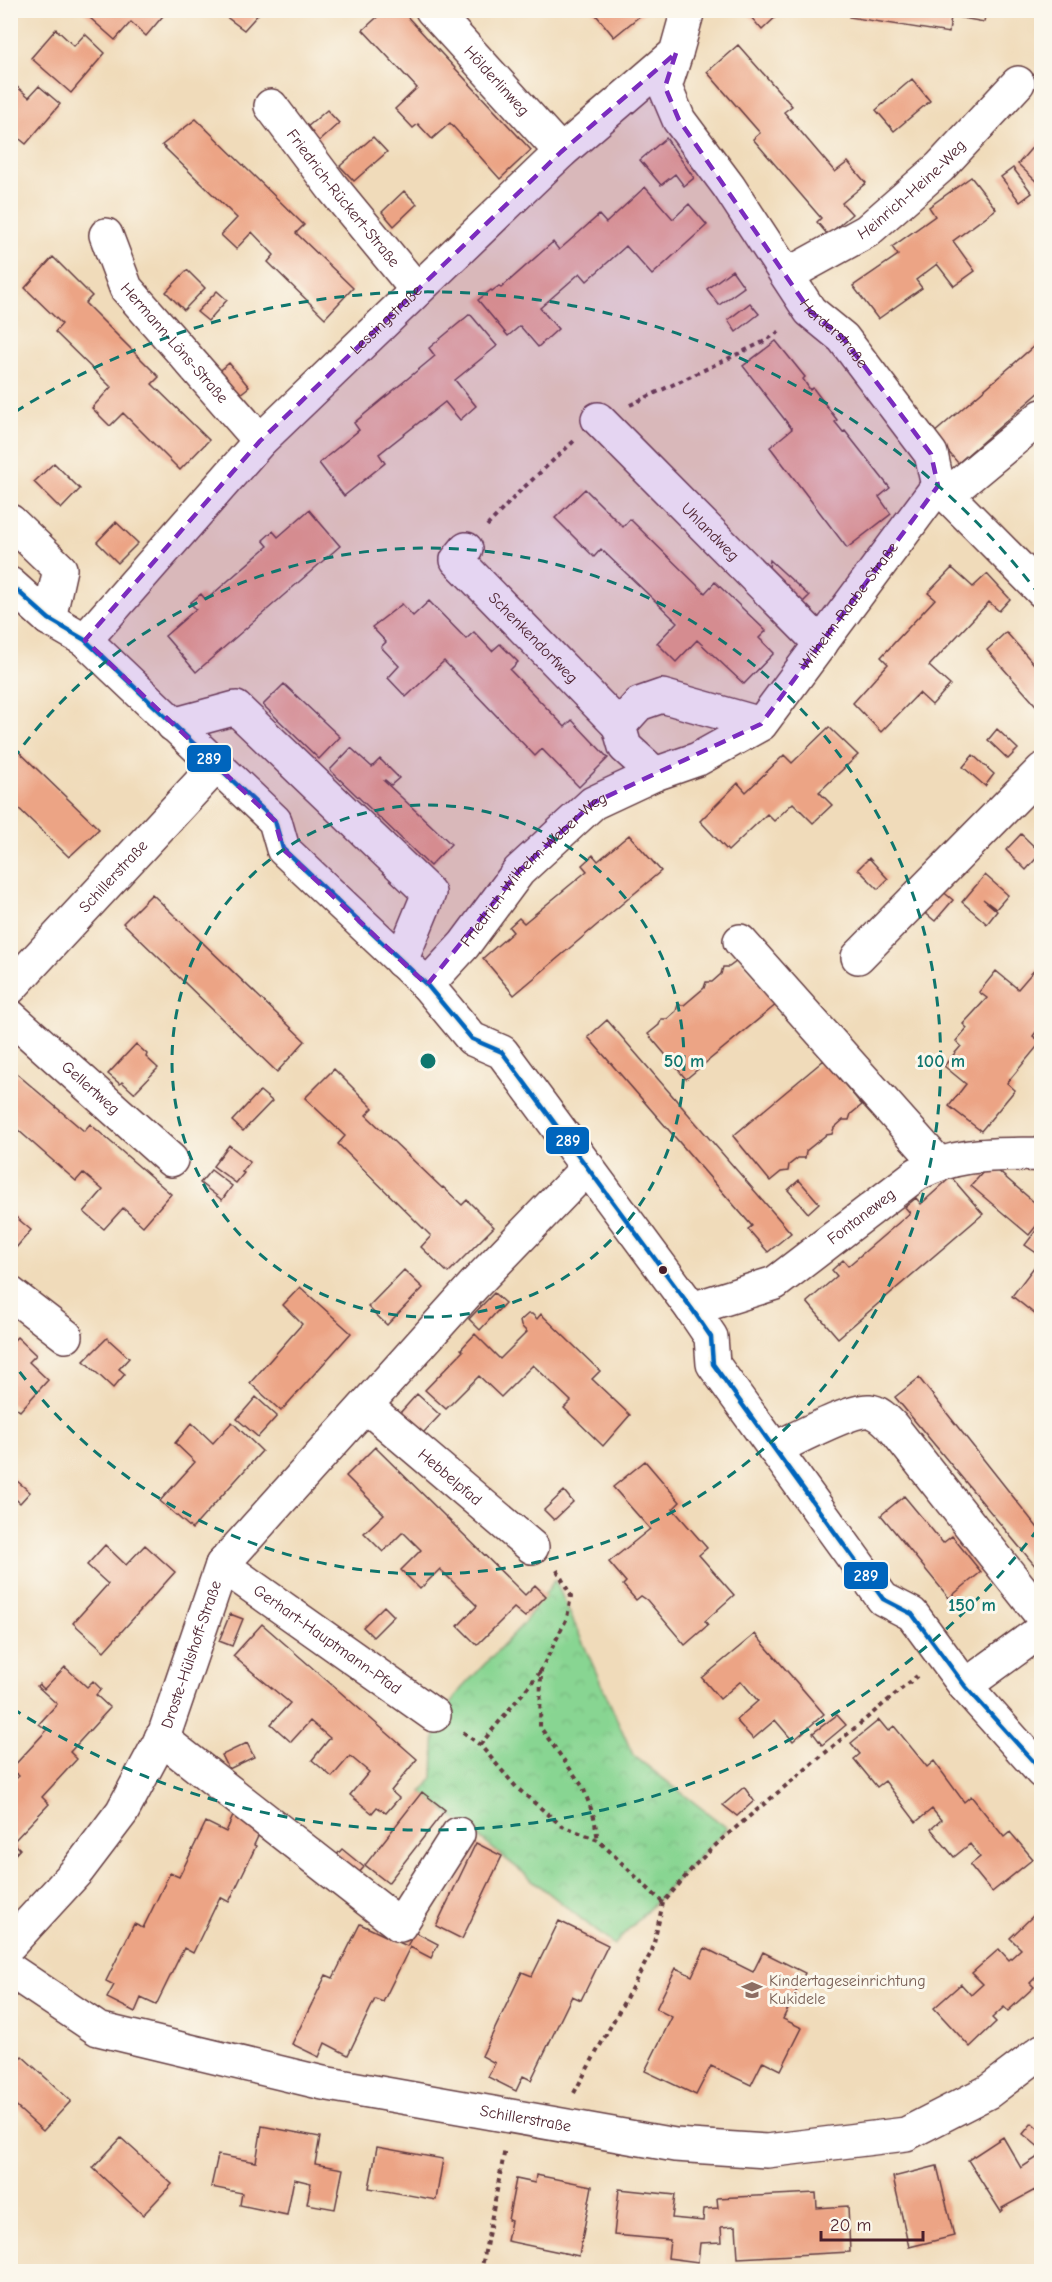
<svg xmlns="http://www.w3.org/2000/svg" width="1052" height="2282" viewBox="0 0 1052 2282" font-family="'Comic Neue',sans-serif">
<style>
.park{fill:url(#park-crowns);stroke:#697a5e;stroke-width:1.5}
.building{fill:#eca485}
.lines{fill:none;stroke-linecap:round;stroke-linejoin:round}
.minor-casing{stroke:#633b40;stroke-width:36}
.path{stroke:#633b40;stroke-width:4;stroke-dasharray:4.5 4.5;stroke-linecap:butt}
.minor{stroke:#fff;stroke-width:33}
.bus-1-casing{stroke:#fbf7ec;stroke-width:9}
.bus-1{stroke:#0065bd;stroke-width:4.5}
.marked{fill:#7b2cbf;fill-opacity:0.2;stroke:#7b2cbf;stroke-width:4.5;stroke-dasharray:12 8;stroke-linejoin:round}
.ring{fill:none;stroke:#0f766e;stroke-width:3;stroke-dasharray:10 8}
.bus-dot{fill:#4a1f2b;stroke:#fbf7ec;stroke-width:2}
.labels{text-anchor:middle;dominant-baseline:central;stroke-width:6;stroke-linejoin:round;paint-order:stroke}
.street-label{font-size:16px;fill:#4a1f2b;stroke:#fbf7ec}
.education-label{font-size:16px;fill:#785e54;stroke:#fbf7ec;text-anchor:start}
.centre{fill:#0f766e;stroke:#fbf7ec;stroke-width:3}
.ring-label{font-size:18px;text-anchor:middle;font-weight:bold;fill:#0f766e;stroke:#fbf7ec;stroke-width:6;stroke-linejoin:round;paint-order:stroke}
.line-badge{stroke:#fbf7ec;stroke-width:2}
.badge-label{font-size:16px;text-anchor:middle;font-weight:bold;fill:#fff}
</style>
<defs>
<pattern id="park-crowns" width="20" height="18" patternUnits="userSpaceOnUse" patternTransform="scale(1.5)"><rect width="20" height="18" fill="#88d592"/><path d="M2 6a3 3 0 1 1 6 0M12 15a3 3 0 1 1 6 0" fill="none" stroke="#77b67e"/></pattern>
</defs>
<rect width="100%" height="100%" fill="#fbf7ec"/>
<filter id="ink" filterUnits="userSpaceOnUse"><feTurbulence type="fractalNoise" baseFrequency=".0167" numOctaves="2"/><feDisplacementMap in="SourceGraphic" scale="12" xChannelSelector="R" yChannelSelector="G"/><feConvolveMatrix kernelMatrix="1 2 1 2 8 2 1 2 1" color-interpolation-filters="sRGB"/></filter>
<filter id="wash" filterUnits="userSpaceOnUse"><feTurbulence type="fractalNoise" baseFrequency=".008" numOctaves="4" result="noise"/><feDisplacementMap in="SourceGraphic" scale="24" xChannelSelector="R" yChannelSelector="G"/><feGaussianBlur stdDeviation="1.35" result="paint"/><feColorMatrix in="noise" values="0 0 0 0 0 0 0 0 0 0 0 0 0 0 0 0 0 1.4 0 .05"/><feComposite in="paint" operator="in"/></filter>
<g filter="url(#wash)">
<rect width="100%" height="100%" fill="#f0dbba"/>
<path class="park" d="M555,1580L633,1755L727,1828L614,1945L422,1792L433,1778L435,1726L461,1689L523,1624Z"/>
<g id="blocks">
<path class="building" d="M81,10H168L146,36L131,22L115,40Z
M217,10H262L244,30Z
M385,10H401L531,150L500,179L450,123L432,139L418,124L413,128L395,109L417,88L363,30Z
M592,10H647L614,37Z
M745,10H783L762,30Z
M850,10H986L984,22L951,16L949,33L849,17Z
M56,29L74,46L85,34L105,53L71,93L31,58Z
M738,45L792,106L784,112L835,172L848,162L866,183L842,203L852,214L828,235L817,222L821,218L753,139L760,133L707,72Z
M912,79L930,101L894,131L876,110Z
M10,81L29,97L39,86L60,104L26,144L10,131Z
M327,110L339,123L318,142L306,128Z
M196,119L304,225L296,233L353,288L325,318L268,262L274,255L252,232L236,249L221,235L237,218L162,145Z
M373,137L387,152L354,181L340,166Z
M1041,137V186L1018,164Z
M666,138L694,178L684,186L675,174L661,185L640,160Z
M1013,168L1032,193L1020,202L1001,177Z
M971,177L996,209L953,241L975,271L954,286L937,264L916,280L922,288L878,319L853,286L898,255L892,247L935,216L929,207Z
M645,187L673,219L689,204L707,225L652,275L626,246L587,281L580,273L540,308L558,329L538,347L520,326L508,336L478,300L491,290L492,291L499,286L501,288L553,242L559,250L599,215L606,223Z
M404,191L417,204L394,226L382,212Z
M53,257L92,296L85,303L159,377L152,384L209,440L180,470L123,413L110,426L92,408L111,387L55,332L62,324L25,288Z
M187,270L205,288L184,310L166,292Z
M732,270L744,287L719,305L707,289Z
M217,291L227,300L208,321L197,312Z
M750,303L759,314L736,332L728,320Z
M470,314L497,346L455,380L476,406L460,420L445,402L379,454L385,463L344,496L319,463L359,430L354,423L435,356L429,348Z
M1041,340V391L958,463L933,434Z
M776,341L805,377L803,379L810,390L813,388L837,420L835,422L843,432L845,431L890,488L879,497L891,514L847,548L770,447L792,429L743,366Z
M229,363L249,387L235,398L215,375Z
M54,463L80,489L61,509L34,482Z
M585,489L623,527L630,519L705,593L715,582L766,631L759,638L774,653L744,684L697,640L676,662L657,643L677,622L601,549L594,557L555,518Z
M309,510L340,546L196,672L165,636L196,609L190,603L201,594L206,600L268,546L263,540L273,531L278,537Z
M116,522L138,543L118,563L97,542Z
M770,560L809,596L796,609L767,582Z
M952,568L973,587L987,574L1010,599L999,611L989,602L929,666L950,685L932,705L919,693L881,732L853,703L888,664L881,657L935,599L928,593Z
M429,601L466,639L474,632L492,651L500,644L518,662L510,670L565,727L572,720L608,758L579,787L542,749L535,756L444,661L406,697L388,678L399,666L381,647L386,642L372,627L402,604L413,616Z
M1006,632L1041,672V711L987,650Z
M284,684L340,737L319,759L263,705Z
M829,727L858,755L819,792L832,805L813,823L793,803L774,821L767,814L728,851L700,821L738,783L746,792L784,755L792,763Z
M997,729L1018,749L1008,759L988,740Z
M10,743L99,829L69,857L10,800Z
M351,748L372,767L380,759L399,778L391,785L385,780L384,781L451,844L430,866L330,770Z
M973,755L994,774L985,786L963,767Z
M1021,834L1041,853L1026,870L1006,850Z
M629,835L661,871L514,995L483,958L513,932L509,927L519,918L524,923L587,871L582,865L593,855L598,861Z
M869,858L888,879L878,889L858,869Z
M985,875L1008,895L996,909L983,899L997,911L987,924L962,902Z
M941,890L953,900L935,921L923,911Z
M152,894L305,1041L277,1072L123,923Z
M740,959L777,1004L686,1079L648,1034L659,1025L661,1019H667L676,1011L678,1005H684L704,988L706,982H712L721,974L723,967H729Z
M1036,968L1041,972V1025L1033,1036L1041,1042L1007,1083L1015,1090L981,1131L949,1106L966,1084L944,1066L961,1046L956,1041L967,1028L963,1024L987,998L979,992L996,971L1018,989Z
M607,1020L791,1233L768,1252L748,1229L752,1226L588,1037Z
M136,1044L147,1054L146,1057L158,1068L134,1093L122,1082L120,1084L108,1074Z
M824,1060L862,1105L851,1114L849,1120H843L834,1128L832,1134L826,1135L806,1151L805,1158H798L789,1165L788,1171L781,1172L770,1181L733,1136Z
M10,1068L84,1131L90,1124L171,1194L143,1226L123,1208L104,1229L84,1212L103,1190L83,1173L76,1181L10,1123Z
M334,1069L373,1108L366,1115L442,1188L443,1187L462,1205L467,1200L494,1227L448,1273L421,1247L431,1236L338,1144L345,1136L305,1098Z
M260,1091L272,1101L243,1131L232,1121Z
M229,1145L250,1162L242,1172L244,1173L236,1183L213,1166Z
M990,1164L1041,1208V1220L1029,1235L971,1186Z
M211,1170L232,1186L222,1200L200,1183Z
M951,1177L983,1214L838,1338L807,1302L837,1276L832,1270L843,1260L848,1266L910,1213L905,1207L916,1198L921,1204Z
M799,1180L819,1203L808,1213L788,1190Z
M10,1212L31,1230L10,1255Z
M1041,1224V1249L1038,1254L1025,1245Z
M1041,1258V1319L1012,1296Z
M404,1270L423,1288L387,1325L368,1307Z
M300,1287L351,1333L281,1411L250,1383L302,1324L283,1305Z
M494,1293L505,1303L480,1330L469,1319Z
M528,1314H532L537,1319L541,1314L600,1371L592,1379L630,1415L603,1446L564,1408L571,1401L533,1365L501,1397L479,1376L446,1409L425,1390L463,1351L461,1349L475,1334L500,1359L527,1332L521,1326L520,1321Z
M17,1337L36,1355L29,1362L48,1380L20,1411L10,1403V1344Z
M107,1338L129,1358L119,1369L125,1374L113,1388L84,1361Z
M919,1378L1041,1532V1573L895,1397Z
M417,1394L440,1415L423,1433L400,1413Z
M256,1397L277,1416L258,1437L237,1419Z
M232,1422L262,1451L192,1529L160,1501L195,1462L175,1443L192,1423L213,1443Z
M375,1447L525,1595L535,1585L546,1596L525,1617L514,1608L477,1645L458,1626L477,1606L440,1569L420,1589L401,1570L421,1550L403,1532L383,1552L364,1533L384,1514L346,1476Z
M645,1461L680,1502L673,1509L707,1548L699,1555L734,1595L705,1621L708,1625L685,1645L647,1600L641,1596L636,1600L623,1585L626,1582L609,1562L650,1529L613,1487Z
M10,1475L30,1492L20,1503L10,1494Z
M564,1491L573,1502L554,1520L544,1510Z
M904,1496L943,1543L952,1536L981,1572L949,1598L881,1515Z
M105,1545L126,1565L145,1545L175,1572L104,1651L73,1623L108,1584L87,1565Z
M384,1606L394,1616L373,1637L363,1627Z
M230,1614L243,1619L232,1646L219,1641Z
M262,1624L417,1759L391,1791L399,1798L386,1813L377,1807L372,1813L350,1795L369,1772L350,1756L332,1777L312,1760L330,1738L310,1721L291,1742L271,1724L290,1703L233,1656Z
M755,1634L824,1714L793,1741L775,1720L753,1739L736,1720L758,1701L741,1681L720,1699L702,1678Z
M65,1667L87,1687L93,1681L101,1689L96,1695L110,1708L70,1752L77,1759L42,1797L49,1804L13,1842L20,1849L10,1860V1784L19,1776L11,1769L47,1730L39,1724L57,1704L37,1686L39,1684L44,1689Z
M837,1715L846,1725L822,1745L813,1733Z
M879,1720L888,1731L894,1726L927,1767L934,1761L964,1802L971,1796L1004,1837L1010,1832L1033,1859L992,1892L970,1865L980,1857L970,1844L954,1857L931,1829L941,1820L932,1809L916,1822L885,1781L877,1787L854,1759L860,1754L851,1743Z
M247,1743L254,1757L229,1769L222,1755Z
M744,1787L754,1801L737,1816L723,1805Z
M422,1792L445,1810L388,1883L365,1865Z
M233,1816L261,1830L254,1845L256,1846L229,1902L220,1897L193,1953L184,1948L156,2005L141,1998L135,2012L107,1998L114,1985L106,1981L134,1924L143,1928L170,1873L179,1877L206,1822L226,1832Z
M476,1843L502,1856L462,1939L436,1926Z
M342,1849L364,1867L353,1880L331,1861Z
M1036,1913L1041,1919V1972L1030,1983L1034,1987L1008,2011L1004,2007L992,2018L996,2022L970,2047L934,2008L961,1984L971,1995L983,1984L972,1973L999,1949L1009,1960L1021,1949L1010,1938Z
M559,1921L608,1945L581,2000L572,1996L531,2080L523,2076L516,2091L488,2077L495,2063L482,2056L522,1972L532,1976Z
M360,1924L407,1946L415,1932L438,1944L431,1958L410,1947L383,2002L375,1999L348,2055L325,2043L319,2057L292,2044L326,1975L333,1978Z
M705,1948L753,1972L763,1952L805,1973L783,2019L802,2028L781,2070L763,2061L751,2085L711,2066L696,2095L645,2071L672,2017L656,2009L676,1968L692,1976Z
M22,2056L71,2101L43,2131L10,2101V2059L15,2063Z
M1032,2123L1041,2131V2149L1023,2134Z
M262,2126L320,2137L315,2164L343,2169L335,2209L307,2204L311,2183L294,2179L287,2215L240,2205L242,2193L211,2187L218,2155L256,2162Z
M1003,2137L1021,2168L1041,2155V2200L1035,2190L1002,2208L1003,2210L1001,2212L968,2160Z
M121,2138L172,2184L143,2215L93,2168Z
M377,2147L443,2159L436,2200L369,2188Z
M937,2166L954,2236L909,2247L893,2177Z
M536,2175L592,2186L579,2256L507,2241L511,2221L508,2220L516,2179L535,2183Z
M619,2189L675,2195L672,2218L703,2221L704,2209L718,2208L717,2198L816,2193L817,2208L848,2206L850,2252L738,2258L736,2226L721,2227L722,2242L700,2243L698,2262L668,2258L670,2240L614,2235Z"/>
</g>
</g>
<g filter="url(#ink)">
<use href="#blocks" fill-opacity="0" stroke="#633b40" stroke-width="1.5"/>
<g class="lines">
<g class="minor-casing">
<g id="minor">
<path id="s1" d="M432,10L561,152"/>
<path id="s2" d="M676,53L665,87L679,120L729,187L810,311L843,338L931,454L938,486L1042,591"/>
<path id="s3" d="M271,106L332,187L416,289"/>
<path id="s4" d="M106,235L126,288L260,441"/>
<path id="s5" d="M787,275L867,231L940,167L1018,83"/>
<path id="s6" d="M598,419L821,644"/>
<path d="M947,495L1042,416"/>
<path d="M10,521L60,569L49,619"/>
<path id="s7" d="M466,549L457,560L619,726"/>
<path d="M10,584L49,619L85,640L275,821L283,849L427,985L472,1039L502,1052L692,1309L711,1337L713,1364L883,1599L912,1614L965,1686L1042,1772"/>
<path id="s8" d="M85,640L260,441L561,152L676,53L688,10"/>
<path id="s9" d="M761,724L662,696L639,704L619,726L625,747L655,774L698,759L761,724L938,486"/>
<path d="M173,725L236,708L429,893L401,961"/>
<path d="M740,941L938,1163"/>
<path d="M858,957L1042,770"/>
<path id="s10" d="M427,985L464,945L519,871L593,803L655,774"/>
<path id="s11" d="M10,988L216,766"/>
<path id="s12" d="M10,1016L171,1160"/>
<path d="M10,1293L66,1336"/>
<path id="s13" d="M692,1309L775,1283L917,1174C959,1152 993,1155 1040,1154"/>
<path id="s14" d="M366,1406L532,1547"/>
<path d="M774,1449C794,1440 851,1409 869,1411C879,1412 885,1419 892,1426L1042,1616"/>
<path id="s15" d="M222,1565L434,1715"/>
<path d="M965,1686L1042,1630"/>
<path d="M161,1738L400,1925L458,1834"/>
<path id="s16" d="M10,1944L78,1870L122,1812L165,1732L222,1565L474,1285L588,1167"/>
<path id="s17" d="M10,1970L98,2029L323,2083L675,2145L767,2151L906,2134L988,2092L1042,2051"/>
</g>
</g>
<path class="path" d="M630,405L763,342L782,330
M487,526L518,493L574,441
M557,1570L571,1596L567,1618L541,1670L540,1727L583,1787L594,1817L598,1840
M463,1732L480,1745L517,1788L562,1826L598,1840L663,1903
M480,1745L541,1671
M574,2093L652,1951L663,1903L695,1865L721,1840L917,1676
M481,2272L505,2149"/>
<use href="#minor" class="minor"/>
<g class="bus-1-casing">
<path id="bus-1" d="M10,584L49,619L85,640L275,821L283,849L427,985L472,1039L502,1052L692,1309L711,1337L713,1364L883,1599L912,1614L965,1686L1042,1771"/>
</g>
<use href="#bus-1" class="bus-1"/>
</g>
</g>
<path class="marked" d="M676,53L665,87L679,120L810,311L843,338L931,454L938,486L761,724L593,803L519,871L427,985L283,849L275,821L85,640L260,441L561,152Z"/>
<g class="ring">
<circle cx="428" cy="1061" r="256"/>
<path d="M13 759A513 513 0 1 1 13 1363"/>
<path d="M1038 1529A769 769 0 0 1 15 1710M15 412A769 769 0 0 1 1038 593"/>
</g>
<defs>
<g id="school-bare" transform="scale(1.62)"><path d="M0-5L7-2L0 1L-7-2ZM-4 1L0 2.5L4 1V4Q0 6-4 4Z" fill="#8d6e63" stroke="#fbf7ec" stroke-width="2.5" paint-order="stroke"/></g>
</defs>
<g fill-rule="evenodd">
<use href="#school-bare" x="752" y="1990"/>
</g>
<circle class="bus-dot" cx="663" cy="1270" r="5"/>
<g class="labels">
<g class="street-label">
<text stroke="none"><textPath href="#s1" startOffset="96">Hölderlinweg</textPath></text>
<text stroke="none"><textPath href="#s5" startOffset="152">Heinrich-Heine-Weg</textPath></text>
<text stroke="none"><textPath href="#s3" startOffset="117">Friedrich-Rückert-Straße</textPath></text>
<text stroke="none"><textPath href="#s8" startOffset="440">Lessingstraße</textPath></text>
<text stroke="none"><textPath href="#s2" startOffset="336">Herderstraße</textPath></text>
<text stroke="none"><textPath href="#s4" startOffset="130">Hermann-Löns-Straße</textPath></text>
<text stroke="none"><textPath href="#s6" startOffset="159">Uhlandweg</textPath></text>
<text stroke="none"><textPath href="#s9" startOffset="484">Wilhelm-Raabe-Straße</textPath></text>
<text stroke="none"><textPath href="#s7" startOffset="123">Schenkendorfweg</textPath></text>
<text stroke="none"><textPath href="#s10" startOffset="158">Friedrich-Wilhelm-Weber-Weg</textPath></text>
<text stroke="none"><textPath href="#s11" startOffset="152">Schillerstraße</textPath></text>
<text stroke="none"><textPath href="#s12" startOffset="108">Gellertweg</textPath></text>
<text stroke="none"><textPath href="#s13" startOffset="196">Fontaneweg</textPath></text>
<text stroke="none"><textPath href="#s14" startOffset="110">Hebbelpfad</textPath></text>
<text stroke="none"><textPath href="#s15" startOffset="129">Gerhart-Hauptmann-Pfad</textPath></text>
<text stroke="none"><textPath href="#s16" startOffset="346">Droste-Hülshoff-Straße</textPath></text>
<text stroke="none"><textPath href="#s17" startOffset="543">Schillerstraße</textPath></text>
</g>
<g class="education-label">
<text x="769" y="1981">Kindertageseinrichtung<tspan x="769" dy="18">Kukidele</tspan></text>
</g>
</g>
<circle cx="428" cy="1061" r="9" class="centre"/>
<g class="ring-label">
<text x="684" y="1067">50 m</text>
<text x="941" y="1067">100 m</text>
<text x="972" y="1611">150 m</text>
</g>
<g class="line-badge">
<rect x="186" y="744" width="46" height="29" rx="6" fill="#0065bd"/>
<rect x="545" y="1126" width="45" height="29" rx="6" fill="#0065bd"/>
<rect x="843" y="1561" width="46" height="29" rx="6" fill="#0065bd"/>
</g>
<g class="badge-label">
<text x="209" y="764">289</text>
<text x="568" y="1146">289</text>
<text x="866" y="1581">289</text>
</g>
<rect width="1052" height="2282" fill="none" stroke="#fbf7ec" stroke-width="36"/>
<path d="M821 2231v9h102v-9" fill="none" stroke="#4a1f2b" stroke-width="3"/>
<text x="830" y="2231" font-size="18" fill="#4a1f2b" stroke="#fbf7ec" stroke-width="4.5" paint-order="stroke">20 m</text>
</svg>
